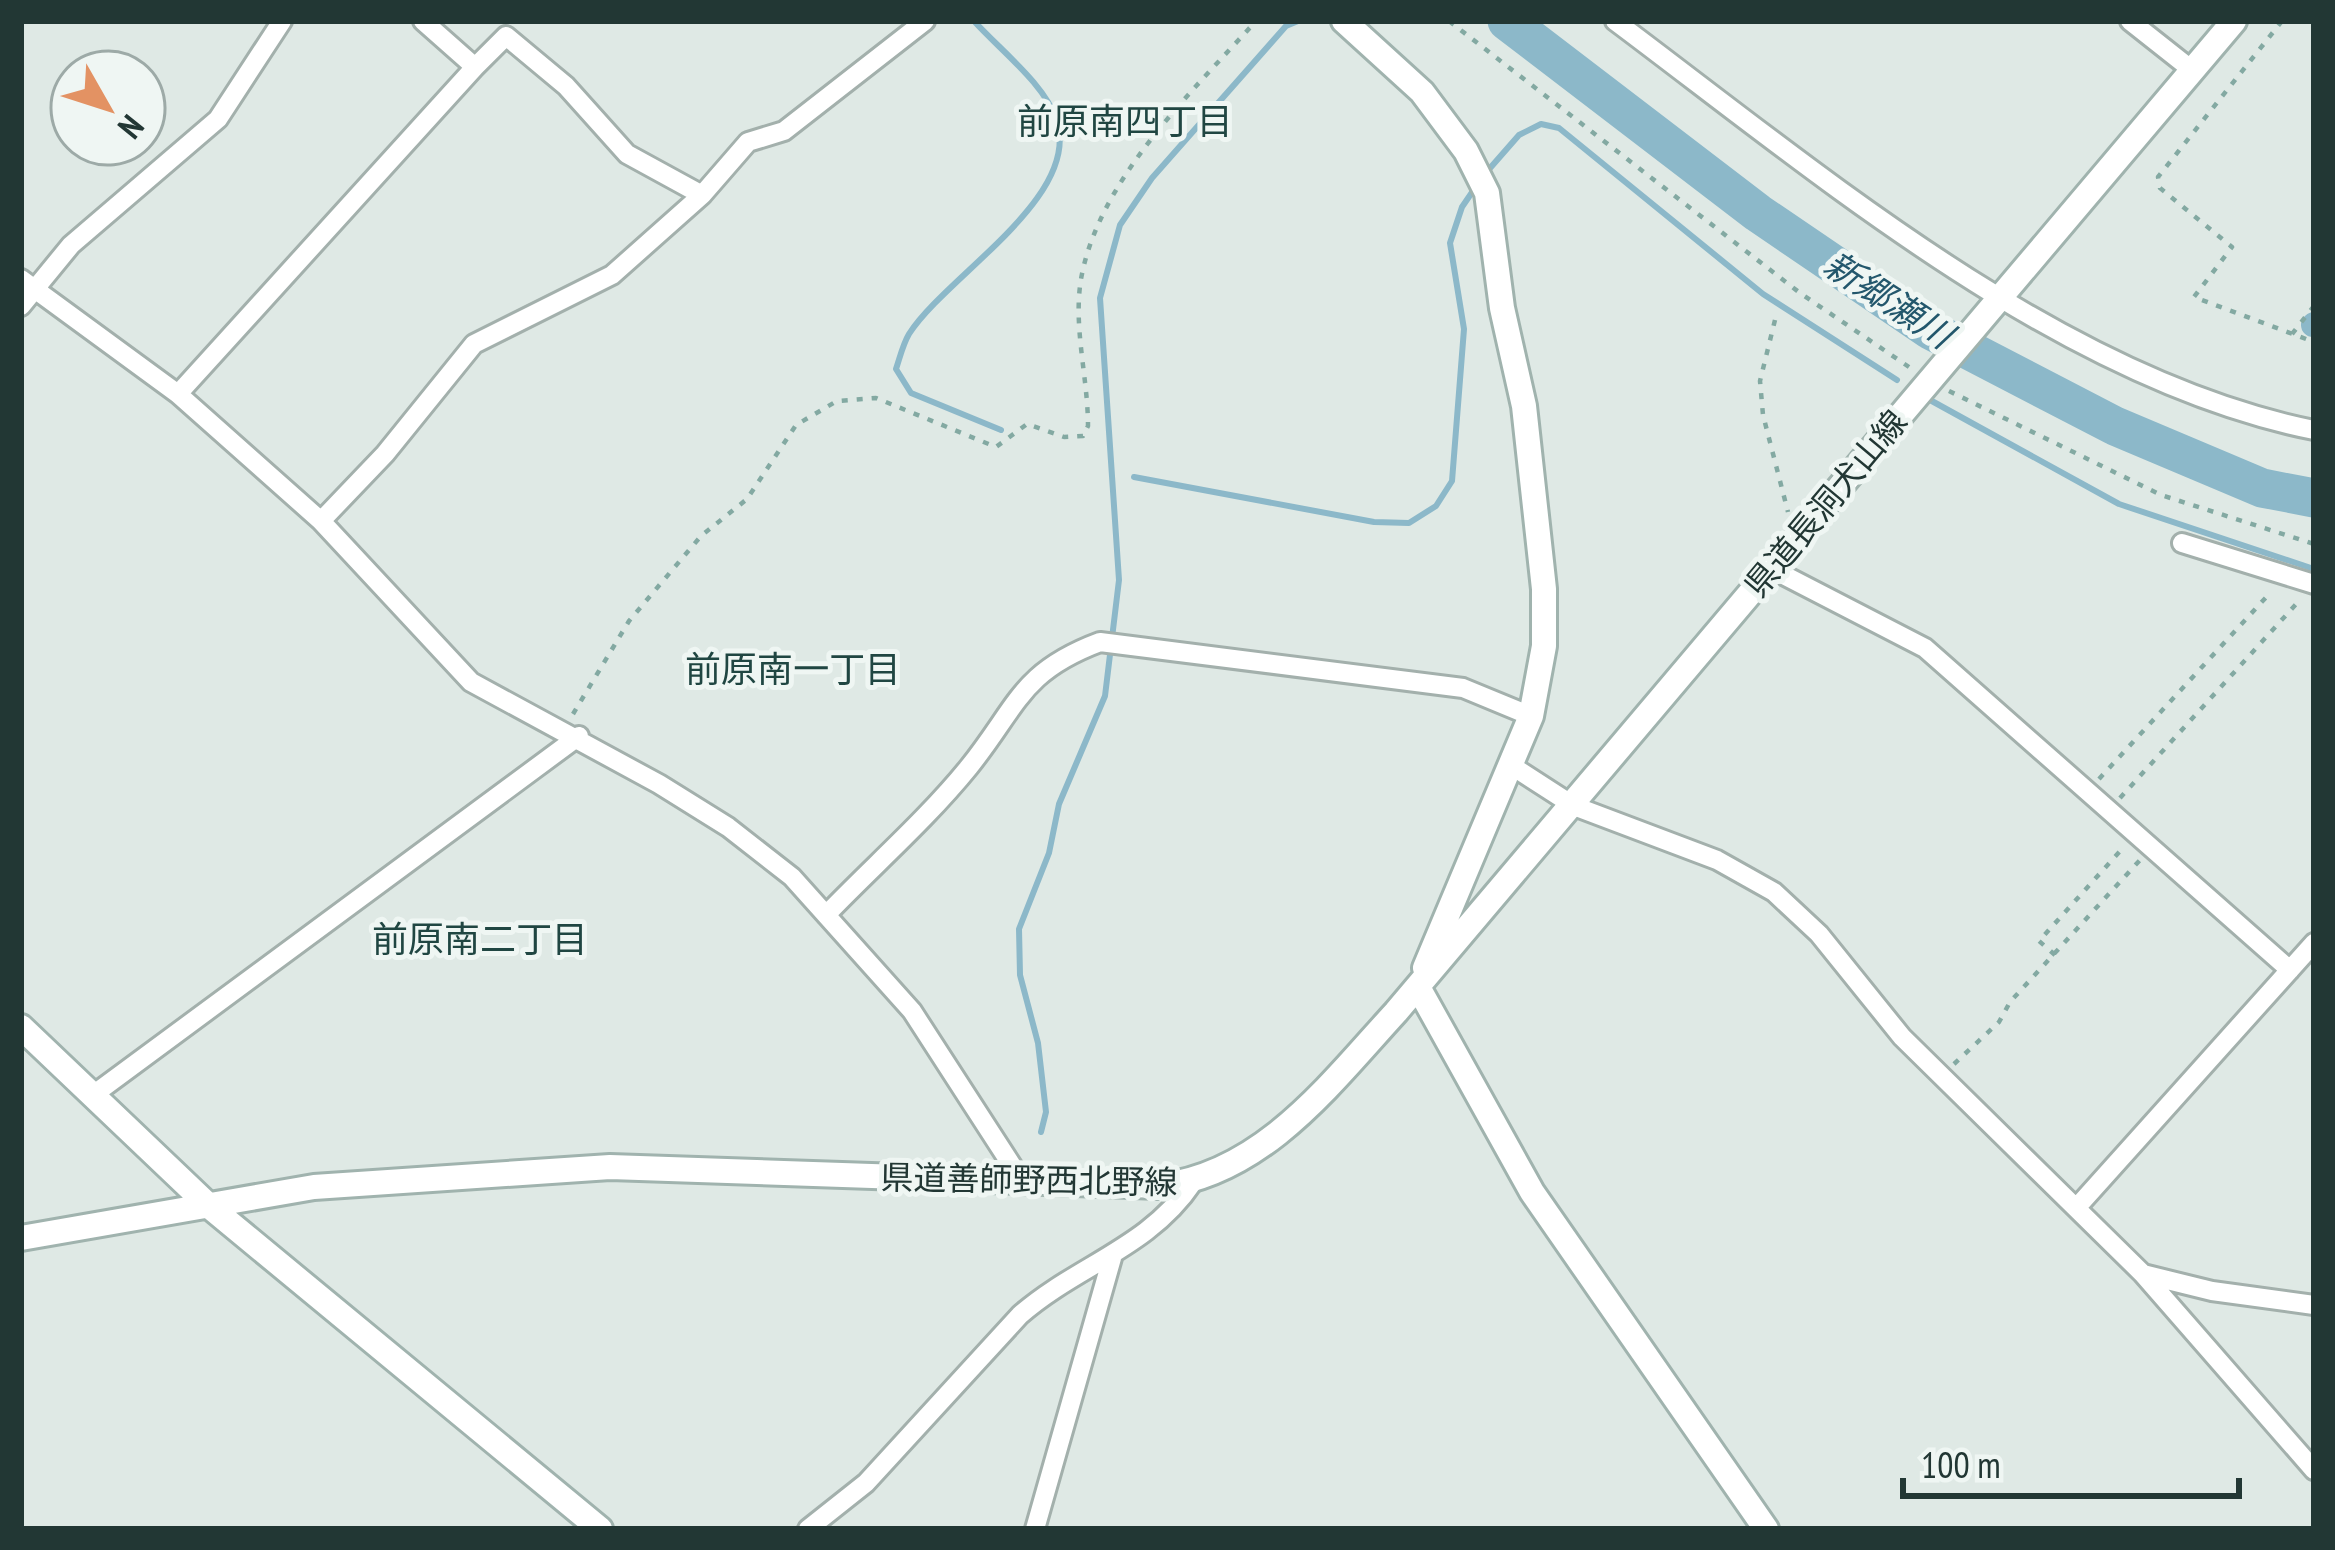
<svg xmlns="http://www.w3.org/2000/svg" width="2335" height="1550" viewBox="0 0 2335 1550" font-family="'PT Sans Narrow','Noto Sans JP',sans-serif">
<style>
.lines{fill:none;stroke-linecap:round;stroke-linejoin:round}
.stream{stroke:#8cb8c9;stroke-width:6}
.canal{stroke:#8cb8c9;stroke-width:24}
.river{stroke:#8cb8c9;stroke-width:39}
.street-casing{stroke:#a3b0ac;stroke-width:24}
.secondary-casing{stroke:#a0b3ae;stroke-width:30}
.path{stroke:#83a9a2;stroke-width:4.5;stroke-dasharray:6 9;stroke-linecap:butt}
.street{stroke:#fff;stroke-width:18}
.secondary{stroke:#fff;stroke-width:24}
.labels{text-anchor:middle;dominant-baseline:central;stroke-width:10;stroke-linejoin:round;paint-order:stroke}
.street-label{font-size:33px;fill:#223734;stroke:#eff6f3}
.neighbourhood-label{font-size:36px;fill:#204642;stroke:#eff6f3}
.water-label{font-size:36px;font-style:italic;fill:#23576c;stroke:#eff6f3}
</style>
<rect width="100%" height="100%" fill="#dfe9e5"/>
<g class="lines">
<path class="stream" d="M974,21C1000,50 1045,84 1057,121C1081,198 947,275 909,334C903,344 900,357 896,369L911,393L1001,430
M1484,175L1519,135L1541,124L1559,128L1763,294L1897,380
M1930,400L2119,504L2314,569
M1134,477L1374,522L1409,523L1436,506L1452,481L1464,329L1450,243L1462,207L1477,185
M1041,1132L1046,1112L1038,1043L1020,975L1019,929L1049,853L1059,804L1105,696L1119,580L1100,298L1120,225L1152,178L1286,26L1298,21"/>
<path class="canal" d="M2313,325L2314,324"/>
<path class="river" d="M1507,21L1758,213L1930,330L2115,426L2262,488L2314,498"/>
<g class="street-casing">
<path id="street" d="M423,21L475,67L506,36L566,86L627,154L702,195L748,142L784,131L925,21
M1615,21C1817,172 2061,380 2314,430
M2130,21L2192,70
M21,279L178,394L321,521L471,682L659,784L728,827L792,877L912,1011L1022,1181
M21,306L71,245L218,119L282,21
M178,394L475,67
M321,521L385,454L474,344L612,275L702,195
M2182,543L2314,584
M1770,568L1925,648L2290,970
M1512,766L1574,806L1717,860L1774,892L1819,934L1902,1037L2143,1274L2314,1470
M826,915C873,866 926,820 969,767C1018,706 1020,672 1100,642L1463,688L1531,716
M93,1095L579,736
M2078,1206L2314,943
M2143,1274L2212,1291L2314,1305
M808,1529L866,1483L1020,1315C1077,1265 1149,1248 1193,1182
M1035,1529L1112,1258"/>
</g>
<g class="secondary-casing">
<path id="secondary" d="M1344,21L1422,92L1466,151L1487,193L1502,308L1524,406L1544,589V646L1531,716L1425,968
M1418,987L1532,1192L1766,1529
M21,1027L209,1206L600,1529
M21,1238L314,1187L610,1167L1160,1186C1263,1174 1330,1084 1396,1012L2234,21"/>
</g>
<path class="path" d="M1449,21L1800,293L1909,367
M2282,21L2158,177L2160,188L2232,247L2194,297L2314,342
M1775,320L1760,381L1763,415L1788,512
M2292,334L2314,306
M1949,391L2161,495L2314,544
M573,714L629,621L701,536L747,499L796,425L837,401L876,398L996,447L1027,424L1064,437L1083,436L1088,426C1088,377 1073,328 1081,279C1099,179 1191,93 1256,21
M2099,779L2270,593
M2120,798L2298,602
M2055,955L2039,941L2122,849
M1954,1064L1999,1022L2010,1002L2140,860"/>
<use href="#street" class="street"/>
<use href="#secondary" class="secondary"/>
</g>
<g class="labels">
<g class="street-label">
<text transform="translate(1825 503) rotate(-50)">県道長洞犬山線</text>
<text transform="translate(1029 1179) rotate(1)">県道善師野西北野線</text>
</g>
<g class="neighbourhood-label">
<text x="1125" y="120">前原南四丁目</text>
<text x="793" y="668">前原南一丁目</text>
<text x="480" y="938">前原南二丁目</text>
</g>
<g class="water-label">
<text transform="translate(1889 299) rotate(33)">新郷瀬川</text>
</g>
</g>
<rect width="2335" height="1550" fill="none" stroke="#223734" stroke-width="48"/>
<g transform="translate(108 108) rotate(129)"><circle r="57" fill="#eff6f3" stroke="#9daaa7" stroke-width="3"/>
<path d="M0-9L21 45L0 30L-21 45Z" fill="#e39263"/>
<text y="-18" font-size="33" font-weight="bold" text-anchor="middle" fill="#223734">N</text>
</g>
<path d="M1903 1478v18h336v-18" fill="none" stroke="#223734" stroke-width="6"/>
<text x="1921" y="1478" font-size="36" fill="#223734" stroke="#eff6f3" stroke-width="9" paint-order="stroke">100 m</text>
</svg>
